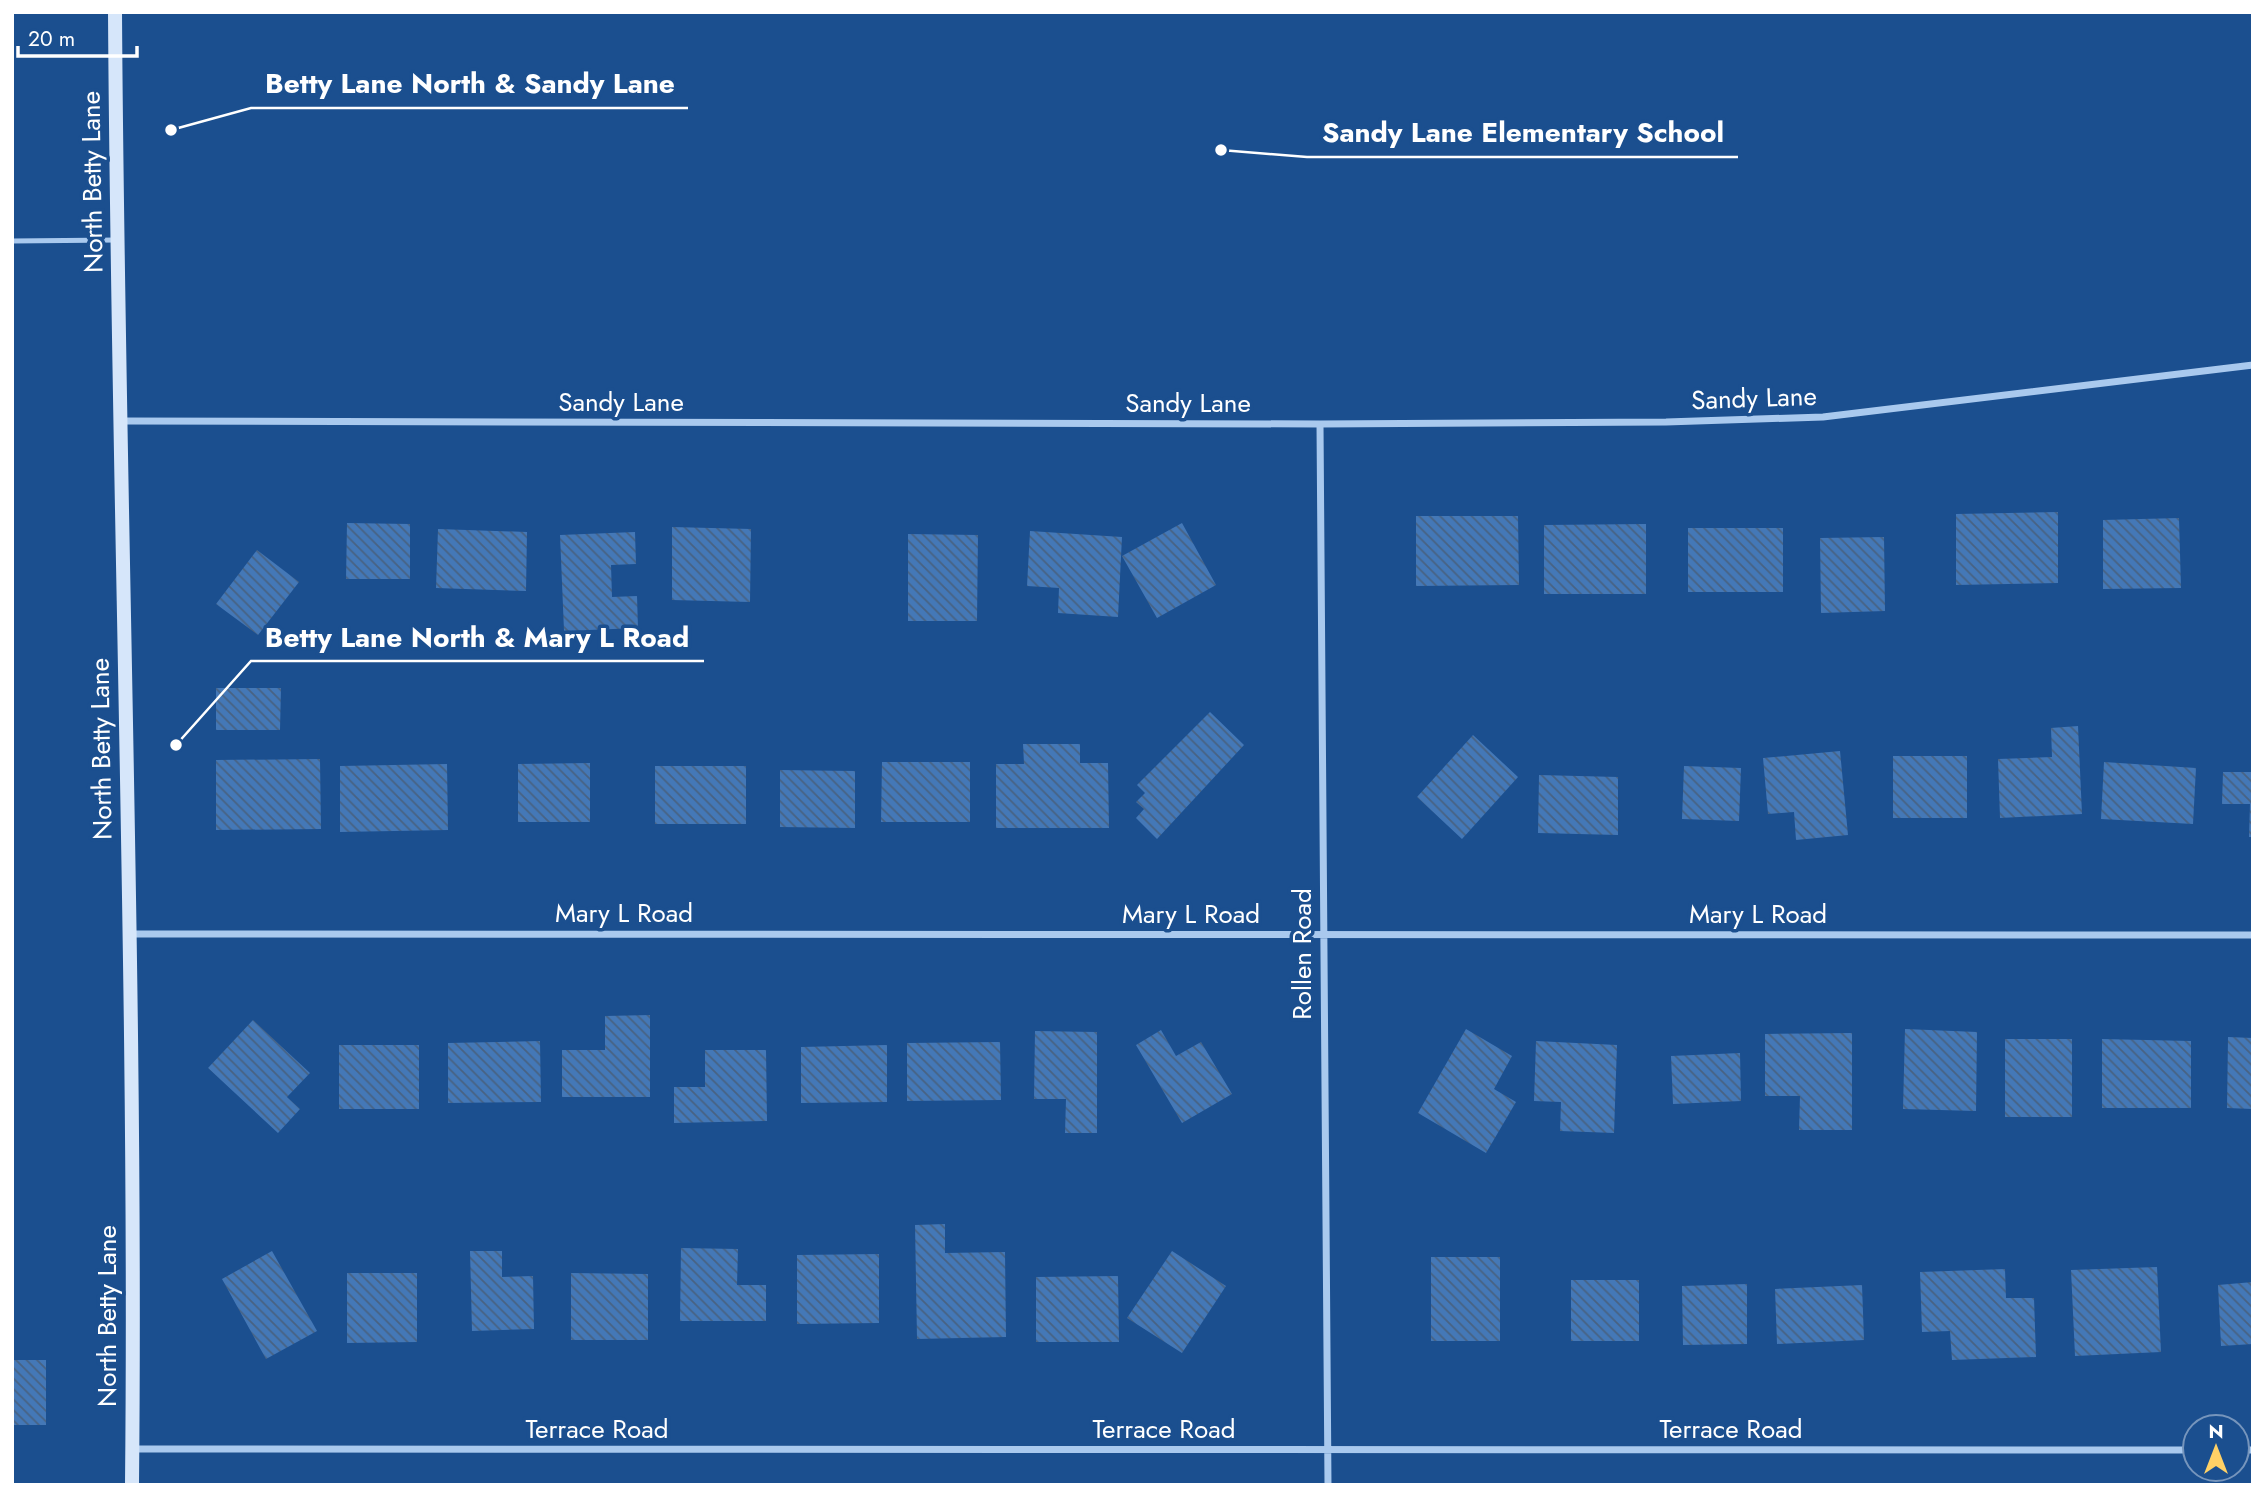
<svg xmlns="http://www.w3.org/2000/svg" width="2265" height="1497" viewBox="0 0 2265 1497" font-family="Jost,sans-serif">
<style>
.building{fill:url(#building-back-hatch)}
.lines{fill:none;stroke-linecap:round;stroke-linejoin:round}
.lane{stroke:#a9c9ee;stroke-width:5}
.street{stroke:#a9c9ee;stroke-width:7}
.secondary{stroke:#d6e6fa;stroke-width:14}
.labels{text-anchor:middle;dominant-baseline:central;stroke-width:7;stroke-linejoin:round;paint-order:stroke}
.street-label{font-size:26px;fill:#fff;stroke:#1b4f8f}
.leader{fill:none;stroke:#fff;stroke-width:2.5}
.callout-dot{fill:#fff;stroke:#1b4f8f;stroke-width:2.5}
.callout-label{font-size:28px;text-anchor:middle;font-weight:bold;fill:#fff;stroke:#1b4f8f;stroke-width:7;stroke-linejoin:round;paint-order:stroke}
</style>
<defs>
<pattern id="building-back-hatch" width="6" height="6" patternUnits="userSpaceOnUse" patternTransform="scale(1.75)"><rect width="6" height="6" fill="#4478b7"/><path d="M-1 5l2 2M0 0l6 6M5-1l2 2" fill="none" stroke="#486282"/></pattern>
</defs>
<rect width="100%" height="100%" fill="#1b4f8f"/>
<path class="building" d="M2058,512V583L1956,585V514Z
M1416,516H1518L1519,585L1416,586Z
M2179,518L2181,588L2103,589V520Z
M347,523L410,524V579H346Z
M1182,523L1216,585L1157,618L1122,556Z
M1646,524V594H1544V525Z
M672,527L751,529L750,602L672,600Z
M1688,528H1783V592H1688Z
M438,529L527,532L526,591L436,588Z
M1030,531L1122,537L1118,617L1058,613L1059,588L1027,586Z
M635,532L636,564L611,565L612,597L637,596L638,628L564,631L560,535Z
M908,534L978,535L977,621H908Z
M1884,537L1885,611L1821,613L1820,538Z
M257,550L299,582L258,635L216,604Z
M216,688H281L280,730H216Z
M1210,712L1244,745L1157,839L1136,818L1144,809L1136,802L1145,793L1137,785Z
M2078,726L2082,814L2000,818L1998,759L2052,757L2051,728Z
M1473,735L1518,777L1462,839L1417,797Z
M1023,744H1080V763H1108L1109,828H996V764H1024Z
M1840,751L1848,835L1796,840L1794,812L1768,814L1763,758Z
M1893,756H1967V818H1893Z
M320,759L321,829L216,830V760Z
M882,762H970V822H881Z
M2104,762L2196,768L2193,824L2101,819Z
M590,763V822H518V764Z
M447,764L448,830L340,832V766Z
M655,766H746V824H655Z
M1684,766L1741,768L1739,821L1682,819Z
M780,770L855,771V828L780,827Z
M2223,772H2253V837H2249L2250,804H2222Z
M1539,775L1618,777V835L1538,833Z
M650,1015V1097H562V1050H605V1016Z
M253,1020L310,1073L287,1097L300,1109L278,1133L208,1068Z
M1466,1029L1512,1056L1494,1089L1516,1102L1486,1153L1418,1113Z
M1905,1029L1977,1032L1976,1111L1903,1109Z
M1161,1030L1176,1056L1201,1042L1232,1094L1182,1123L1136,1045Z
M1035,1031L1097,1032V1133H1065L1066,1099H1034Z
M1852,1033V1130H1799L1800,1096H1765V1034Z
M2228,1037L2253,1038V1109L2227,1108Z
M2005,1039H2072V1117H2005Z
M2102,1039L2191,1041V1108H2102Z
M540,1041L541,1102L448,1103V1043Z
M1536,1041L1617,1045L1614,1133L1560,1131L1561,1102L1534,1101Z
M1000,1042L1001,1100L907,1101V1043Z
M339,1045H419V1109H339Z
M887,1045V1102L801,1103V1047Z
M705,1050H766L767,1121L674,1123V1087H705Z
M1740,1053L1741,1101L1673,1104L1671,1056Z
M945,1224V1253L1005,1252L1006,1337L917,1339L915,1225Z
M681,1248L738,1249L737,1285H766V1321H680Z
M272,1251L317,1331L266,1359L222,1279Z
M470,1251H502V1277L533,1276L534,1329L472,1331Z
M1172,1251L1226,1286L1182,1353L1127,1318Z
M879,1254V1323L797,1324V1255Z
M1431,1257H1500V1341H1431Z
M2157,1267L2161,1352L2075,1356L2071,1270Z
M2005,1269L2006,1298H2034L2036,1357L1952,1360L1950,1331L1922,1332L1920,1272Z
M347,1273H417V1342L347,1343Z
M571,1273L648,1274V1340H571Z
M1118,1276L1119,1342H1036V1277Z
M1571,1280H1639V1341H1571Z
M2253,1282V1344L2221,1346L2218,1285Z
M1747,1284V1344L1683,1345L1682,1286Z
M1862,1285L1864,1340L1777,1344L1775,1289Z
M12,1360H46V1425H12Z"/>
<g class="lines">
<path class="lane" d="M12,241L117,240"/>
<path class="street" d="M121,421L1320,424L1666,422L1823,417L2253,365
M1320,424L1328,1485
M130,934L2253,935
M133,1449L2195,1450
M2237,1450H2253"/>
<path class="secondary" d="M115,12C118,503 137,994 132,1485"/>
</g>
<g class="labels">
<g class="street-label">
<text transform="translate(92 182) rotate(-91)">North Betty Lane</text>
<text transform="translate(1754 398) rotate(-2)">Sandy Lane</text>
<text x="621" y="402">Sandy Lane</text>
<text x="1188" y="403">Sandy Lane</text>
<text transform="translate(101 749) rotate(-91)">North Betty Lane</text>
<text x="624" y="913">Mary L Road</text>
<text x="1191" y="914">Mary L Road</text>
<text x="1758" y="914">Mary L Road</text>
<text transform="translate(1302 954) rotate(-90)">Rollen Road</text>
<text transform="translate(107 1316) rotate(-90)">North Betty Lane</text>
<text x="597" y="1429">Terrace Road</text>
<text x="1164" y="1429">Terrace Road</text>
<text x="1731" y="1429">Terrace Road</text>
</g>
</g>
<path class="leader" d="M171 130L251 108H688M1221 150L1307 157H1738M176 745L251 661H704"/>
<g class="callout-dot">
<circle cx="171" cy="130" r="7"/>
<circle cx="1221" cy="150" r="7"/>
<circle cx="176" cy="745" r="7"/>
</g>
<g class="callout-label">
<text x="470" y="93">Betty Lane North &amp; Sandy Lane</text>
<text x="1523" y="142">Sandy Lane Elementary School</text>
<text x="477" y="647">Betty Lane North &amp; Mary L Road</text>
</g>
<rect width="2265" height="1497" fill="none" stroke="#ffffff" stroke-width="28"/>
<g transform="translate(2216 1448)"><circle r="33" fill="#1b4f8f" stroke="#7695bc" stroke-width="2"/>
<path d="M0-5L12 26L0 18L-12 26Z" fill="#ffd166"/>
<text y="-10" font-size="19" font-weight="bold" text-anchor="middle" fill="#ffffff">N</text>
</g>
<path d="M18 46v10h119v-10" fill="none" stroke="#ffffff" stroke-width="3.5"/>
<text x="28" y="46" font-size="21" fill="#ffffff" stroke="#1b4f8f" stroke-width="5" paint-order="stroke">20 m</text>
</svg>
